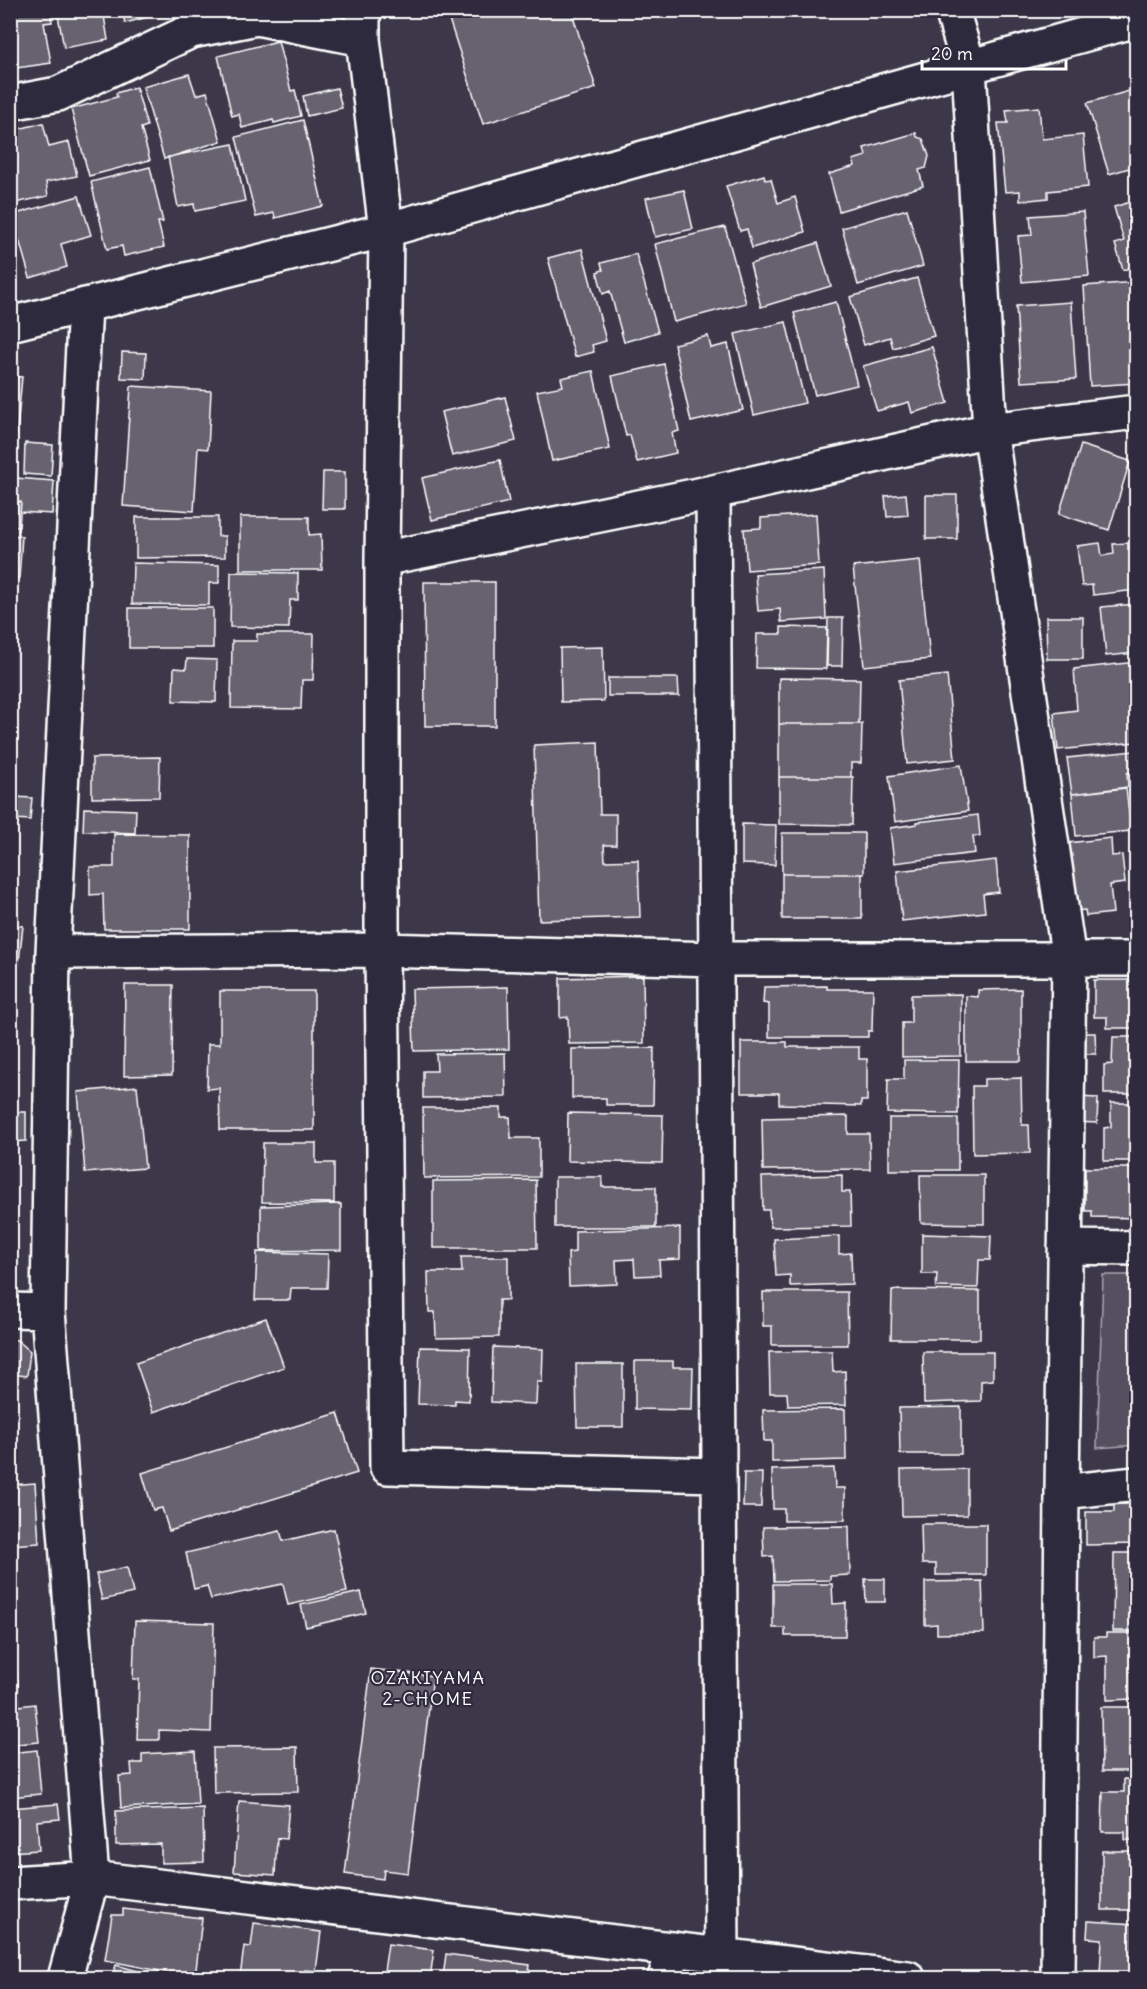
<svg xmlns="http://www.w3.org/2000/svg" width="1147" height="1989" viewBox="0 0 1147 1989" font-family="Delius,sans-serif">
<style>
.green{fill:#555060;stroke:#aaa8b0;stroke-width:1.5}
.building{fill:#666270;stroke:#fff;stroke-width:1.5}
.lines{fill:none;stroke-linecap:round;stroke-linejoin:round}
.minor-casing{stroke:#fff;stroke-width:38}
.minor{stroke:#2f2a3d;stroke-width:33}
.labels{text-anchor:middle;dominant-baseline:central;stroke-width:4.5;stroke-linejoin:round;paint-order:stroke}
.neighbourhood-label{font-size:18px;letter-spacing:1.5px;fill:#fff;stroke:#2f2a3d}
</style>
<rect width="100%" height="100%" fill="#3c3749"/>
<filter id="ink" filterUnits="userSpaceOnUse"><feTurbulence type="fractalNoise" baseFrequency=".0167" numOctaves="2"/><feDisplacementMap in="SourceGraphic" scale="12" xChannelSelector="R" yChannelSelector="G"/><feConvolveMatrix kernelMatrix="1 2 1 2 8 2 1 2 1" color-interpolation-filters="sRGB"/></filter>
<g filter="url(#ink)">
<path class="green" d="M1103,1275H1136V1445L1097,1448Z"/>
<path class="building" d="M10,10H50L52,22L44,23L51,63L10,69Z
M57,10H103L108,40L64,48Z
M122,10H151L152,16L125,23Z
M446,10H571L596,88L483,124Z
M278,41L291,91L295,90L301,116L274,123L273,120L242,128L239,114L232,116L218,56Z
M189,74L196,95L207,92L221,141L164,159L143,87Z
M136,87L147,126L141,128L150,160L89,176L71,109L117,97L116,93Z
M337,88L342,108L307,116L303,96Z
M1136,89V166L1109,174L1087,103Z
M1039,107L1042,139L1083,135L1088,187L1048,191V198L1020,201V191L1005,192L998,123H1008L1006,110Z
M303,120L323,206L275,218L274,213L256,217L236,137Z
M43,123L49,147L69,142L77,176L46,182L48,196L10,204V131Z
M916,133L917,137L923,139L929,156L926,168L919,170L923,186L839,211L829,174L855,166L853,160L866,156L864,148Z
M233,144L245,201L195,211L194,204L178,207L168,157Z
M150,167L163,222H158L164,247L124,256L122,246L107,249L91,182Z
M764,175L765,180L771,179L778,203L795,197L805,232L752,248L747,229L740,231L726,186Z
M684,190L693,229L655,237L646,198Z
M79,196L91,235L61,244L67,267L30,278L12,215Z
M1136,200V266L1123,270L1115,244L1124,241L1114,207Z
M907,209L923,266L858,285L842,228Z
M1083,212L1089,276L1022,282L1018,236L1032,235L1030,216Z
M10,227L18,254L10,257Z
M725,227L746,303L674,322L655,244Z
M818,243L831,286L761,307L750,264Z
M582,249L606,341L592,345L594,352L575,357L548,258Z
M636,254L658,332L624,342L610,291L603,294L597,272L603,270L601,263Z
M917,278L934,336L893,348L890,337L864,345L850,297Z
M1136,282V383L1090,386L1084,286Z
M836,302L857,385L815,395L794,313Z
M1071,302L1076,379L1021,382L1016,306Z
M786,322L805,403L754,415L735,334Z
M708,336L711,348L728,344L743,410L691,422L674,344Z
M932,347L948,403L912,413L909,402L877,411L863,366Z
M122,352L146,353L145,379L121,378Z
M664,364L679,431L672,433L676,453L637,462L630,435L626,436L612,376Z
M593,371L610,449L552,461L537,391L563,386L561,378Z
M10,376L22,377L16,441L11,440L10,448Z
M131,386L211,391L208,449L198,448L194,511L123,506Z
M505,397L516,441L452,456L441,412Z
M25,443L53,445L51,476L24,474Z
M1081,445L1130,461L1109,530L1059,514Z
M500,460L509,502L432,520L422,478Z
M323,472H345V509H322Z
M10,478H15L13,502H21L19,527L11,526V530Z
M15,478L54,481L52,514L20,512L21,502H13Z
M906,494L908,515L887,517L885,496Z
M926,495H957V539H926Z
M816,514L819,565L747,570L744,529L761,528V518Z
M136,517H218V536H225V557L136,558Z
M240,517H309V535L321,534L322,570H240Z
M10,535L22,536L19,579L10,578Z
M1100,543L1102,556L1114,554L1113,544L1128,543V549L1136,547V590L1093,595L1092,585L1082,586L1077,546Z
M920,560L930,659L864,666L853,567Z
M133,563L219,565V583H209V605L132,604Z
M824,570L826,619L781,622L780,609L758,611L755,574Z
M231,572L298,573V600H290L289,628L230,627Z
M424,582H495V726H425Z
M1136,604V653L1106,656L1101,607Z
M129,608H213V648H129Z
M1046,617H1083V659H1047Z
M828,618H843L842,666H827Z
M781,627L827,628L826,669L756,668L757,634H781Z
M257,634H314L313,680H302L301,709L231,708L232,641H257Z
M603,647L604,701L561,702L560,648Z
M187,659L217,660L216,702L173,701L174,668L186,669Z
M1136,662V742L1058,750L1054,713L1077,710L1074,669Z
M947,675L955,759L907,764L899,680Z
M608,678H678L679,696H608Z
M779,678L860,679L859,724H779Z
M779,724H862L861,763H851V777H779Z
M598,742L600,814H616V845H604L605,861L638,860L640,917L539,920L534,745Z
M1134,751L1136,772L1127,773L1128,787L1072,794L1067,758Z
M160,757L159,797L92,798V758Z
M961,765L968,811L895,822L889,776Z
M779,777H853L852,825L779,824Z
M1126,788L1131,831L1076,836L1072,794Z
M15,797L32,798L30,820L14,819Z
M84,808L136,810L135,833L83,831Z
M978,815L980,836H973L975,853L894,863L890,828L917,824V822Z
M742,824L776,825L775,865L742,864Z
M782,833H864V874H782Z
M114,834L190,835V929H104L103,894L90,895V867H114Z
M1111,838L1112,856L1122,855L1125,883L1110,885L1113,913L1086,916L1085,910L1074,911L1068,843Z
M996,860L999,892L983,894L985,912L902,921L897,871Z
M782,874H862V919H782Z
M10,925L23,926L18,970L10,969Z
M643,976L644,1043L569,1044L568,1017L560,1018V978Z
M1094,980H1136V1028H1107V1017H1094Z
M125,985H173L172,1075L124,1076Z
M827,986V989H873L872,1031H868V1037H769V1004L763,1003L764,987Z
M508,987L509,1049L414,1051L412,989Z
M1021,989V1061H966V996L978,997V990Z
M220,991H314V1130H220L219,1088L207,1089L208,1044H220Z
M961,994V1056L902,1057V1023H911V995Z
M1075,1033H1095L1096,1054H1075Z
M1113,1037H1136V1094H1104V1065L1112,1064Z
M741,1042H787V1047H859V1059H867V1101H861V1106L779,1104V1093H741Z
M654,1048L653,1105H606V1098H572V1049Z
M505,1053L506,1097L423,1098V1071H437L436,1054Z
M904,1060H959L958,1114L887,1113L888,1079H904Z
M1021,1078L1022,1125H1029L1030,1153L973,1154L972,1086H984V1079Z
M137,1086L145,1168L85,1173L78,1092Z
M1076,1097L1098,1098L1097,1123L1075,1122Z
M1111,1103H1136V1161H1104V1128L1111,1127Z
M423,1108H501V1117H510L511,1138H539V1177L424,1178Z
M10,1112H26V1141L10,1142Z
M568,1113L663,1115L662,1163L567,1161Z
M848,1116V1134H869L870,1169L763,1170L762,1118Z
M889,1118H958V1170H889Z
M263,1143H316V1163H334V1203L262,1202Z
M1085,1168H1136V1218L1092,1217V1211H1085Z
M842,1175V1192H850L851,1226L770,1227L769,1210H763L762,1177Z
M920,1175H984V1224L921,1223Z
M555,1177H602V1187H656V1227H555Z
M536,1180L537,1248H433V1181Z
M341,1204V1250L261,1251V1206Z
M680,1228V1259L659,1260L660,1275L635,1276L634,1259L616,1260L617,1284L569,1286L568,1253L575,1252V1231Z
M922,1234L991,1236L990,1260H979L978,1288L936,1287L937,1274H922Z
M839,1236V1254L851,1253L852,1284L790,1286V1275L776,1276L774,1239Z
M257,1252L328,1254L327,1288H291L290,1300H255Z
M461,1257H508V1300H499V1337L436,1338L435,1312H429L428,1272H462Z
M892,1290L980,1291V1339H891Z
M763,1292H847L848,1345H772V1326H763Z
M266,1318L284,1367L153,1412L136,1363Z
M10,1339L17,1340L30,1351L27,1376L10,1374Z
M420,1347L470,1348L469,1401L455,1400V1405L418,1404Z
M493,1347L543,1349L542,1382H537L536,1404L491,1402Z
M832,1351L833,1372L845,1371L846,1405L788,1406L787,1393H770L769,1352Z
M923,1352H993V1380L981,1381V1401L924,1403Z
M635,1361H673V1367H693L692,1410L635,1409Z
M576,1364H623V1427H577Z
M961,1407V1454H900L899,1408Z
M845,1409L846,1460L772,1462V1441H764L763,1410Z
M338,1413L357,1473L169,1531L162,1508L153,1510L142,1473Z
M834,1468L835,1488H845V1520L784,1521V1509H773L772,1470Z
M967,1469V1515L902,1516L901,1470Z
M744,1473H762L761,1507H743Z
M35,1483L39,1543L10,1545V1485Z
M1127,1491H1136V1544L1086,1545V1512H1114V1504H1127Z
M921,1524H986V1575H936V1564H922Z
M849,1526L850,1575L830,1576V1580L774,1581L773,1556L764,1557L763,1527Z
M334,1529L347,1592L288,1605L283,1584L211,1599L207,1586L194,1589L186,1553L280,1531L283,1541Z
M1114,1553H1136V1631H1113Z
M127,1567L133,1593L102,1600L96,1574Z
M865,1579H885V1602H866Z
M982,1581L984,1633L937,1634V1624L925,1625V1582Z
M773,1584H832L833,1604L846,1603L845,1636H785V1628H773Z
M361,1592L366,1613L306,1627L301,1605Z
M135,1621L214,1623L211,1732L159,1730V1740H137L139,1679H133Z
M1106,1633H1136V1699L1107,1700V1656L1094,1657V1637H1106Z
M371,1669L433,1676L408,1873L384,1870L383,1879L345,1874Z
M17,1673L19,1703H10V1674Z
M35,1704L39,1742L17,1744V1751H10V1707Z
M1101,1707H1136V1771H1102Z
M297,1747L298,1792L214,1793L213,1748Z
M37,1750L41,1794L10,1797V1753Z
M195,1751L198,1804L121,1808L119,1776L132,1775L131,1763H142V1754Z
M1124,1779L1136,1780V1840H1125V1832H1102L1103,1792H1124Z
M239,1801L289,1805L286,1839L277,1838L275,1875L234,1872Z
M58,1804L60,1819L37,1821L39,1850L10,1852V1808Z
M203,1808L204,1862L161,1863V1844L116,1845V1811Z
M1102,1851H1136V1910H1102Z
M123,1909L202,1918L195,1978L105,1960L112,1915H123Z
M1088,1921L1136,1924V1975L1100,1974L1102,1939L1087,1938Z
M254,1923L321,1932L316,1971L305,1970L304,1978H240L244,1946L251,1947Z
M388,1944L434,1950L430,1978H383Z
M446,1954L530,1965L528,1978H443Z
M116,1965L164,1978H112Z"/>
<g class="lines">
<g class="minor-casing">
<path id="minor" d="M363,10V39L386,230L382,559V950L387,1467L719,1475
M952,10L969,67L990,430L1069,960L1062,1492L1058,1978
M10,103L58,94L191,31L257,18L363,39
M10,324L386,230L1136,20
M713,492L722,1955
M382,559L713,492L990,430L1136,412
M53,952L382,950L716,959H1136
M1065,1247L1136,1248
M10,1310L48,1311
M1062,1492L1136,1484
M10,1883L92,1878L908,1978
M65,1978L92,1878L48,1311L53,952L85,305
M665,1978L674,1949"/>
</g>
<use href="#minor" class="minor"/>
</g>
</g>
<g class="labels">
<g class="neighbourhood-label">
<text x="428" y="1677">OZAKIYAMA<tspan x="428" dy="21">2-CHOME</tspan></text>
</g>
</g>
<rect width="1147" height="1989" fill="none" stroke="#2f2a3d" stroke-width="36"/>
<rect x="18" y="18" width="1111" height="1953" fill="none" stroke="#fff" stroke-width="2" filter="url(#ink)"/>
<path d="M922 60v9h144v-9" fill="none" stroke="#ffffff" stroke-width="3"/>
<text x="931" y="60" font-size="18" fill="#ffffff" stroke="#2f2a3d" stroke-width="4.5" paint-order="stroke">20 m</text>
</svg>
